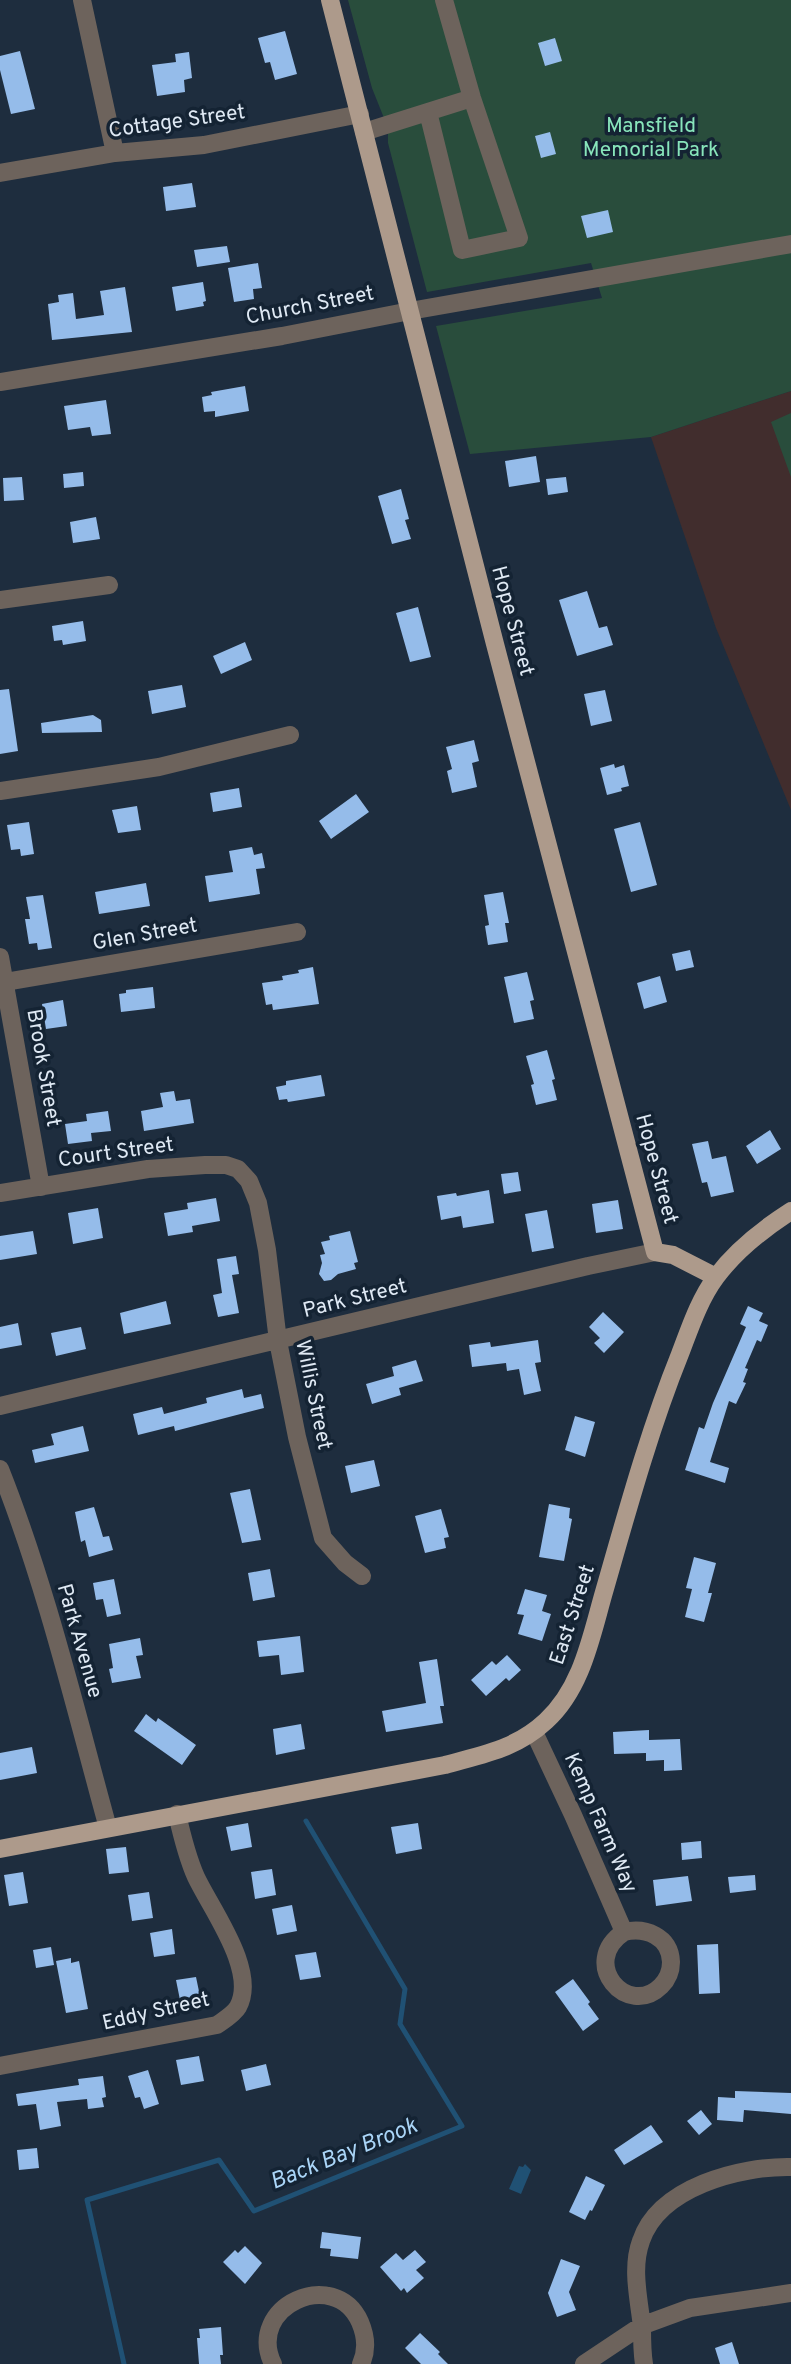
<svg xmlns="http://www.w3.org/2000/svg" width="791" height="2364" viewBox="0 0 791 2364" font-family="Overpass,sans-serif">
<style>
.education{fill:#412d2d}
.green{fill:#294d3c}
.water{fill:#205174}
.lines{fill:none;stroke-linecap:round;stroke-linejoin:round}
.stream{stroke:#205174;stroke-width:5}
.building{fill:#95bcea}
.minor{stroke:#6d635c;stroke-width:18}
.major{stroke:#ad9a8b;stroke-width:18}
.labels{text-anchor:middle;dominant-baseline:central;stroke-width:7;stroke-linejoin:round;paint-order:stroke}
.street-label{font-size:21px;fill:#dfe9f4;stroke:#142333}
.park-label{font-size:21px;fill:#88e5bb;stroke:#142333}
.water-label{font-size:23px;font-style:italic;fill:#aad5f7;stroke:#142333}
</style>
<rect width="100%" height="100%" fill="#1e2d3e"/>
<path class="education" d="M791,391V810L716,628L651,437Z"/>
<path class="green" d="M348,0H791V391L651,437L470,454L436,326L602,298L591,263L427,292L388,143V128L372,88Z
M791,413V477L771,422Z"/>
<path class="water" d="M525,2164L531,2170L521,2194L509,2189L519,2166L523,2167Z"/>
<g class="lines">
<path class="stream" d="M124,2364L87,2200L219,2160L254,2211L462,2126L400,2024L405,1989L306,1821"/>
</g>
<path class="building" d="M285,31L297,74L275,80L270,62L265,63L258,38Z
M555,38L562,61L545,66L538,43Z
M20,51L35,109L11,114L0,70V56Z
M189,52L192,78L184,80L185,92L157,96L152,65L176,62L175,54Z
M550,132L556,154L541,158L535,136Z
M192,183L196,207L166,211L163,187Z
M608,210L613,232L587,238L581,216Z
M227,246L230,262L197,267L194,250Z
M258,263L262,288L253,289L254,299L234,302L228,268Z
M203,282L206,301L203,302L204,306L176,311L172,287Z
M125,287L132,332L52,340L48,304L59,302L58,295L73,293L76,319L104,315L100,291Z
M245,386L249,411L215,417V411L204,412L202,397L212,395L211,392Z
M106,400L111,434L92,436L90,427L68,430L64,406Z
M536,456L540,482L509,487L505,461Z
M83,472L84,486L64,488L63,474Z
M22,477L24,500L4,501L3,478Z
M566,477L568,492L548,495L546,479Z
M401,489L409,519L405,520L411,539L392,544L378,496Z
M96,517L100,539L73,543L70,522Z
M587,591L599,628L607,626L613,645L577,656L559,600Z
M418,607L431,657L410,662L396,613Z
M83,621L86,641L63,645L62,640L54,641L52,626Z
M245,642L252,660L221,674L213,656Z
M182,685L186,707L152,714L148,691Z
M9,689L18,751L0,754V690Z
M605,690L612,721L591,726L584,694Z
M93,715L101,720L102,732L42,733L41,723Z
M474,740L479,761L472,763L477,787L452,793L447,771L452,769L446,747Z
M614,764L615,768L624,765L629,786L621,788L622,791L607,795L600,768Z
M239,788L242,807L213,812L210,793Z
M356,794L369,812L331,839L319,821Z
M137,806L141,830L118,833L112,810Z
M29,822L34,854L21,856L20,849L11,850L7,825Z
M640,822L657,885L631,892L614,829Z
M252,847L254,855L262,853L265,868L256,869L260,894L209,902L205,876L233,872L229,851Z
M146,883L150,906L99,914L95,892Z
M503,892L509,923H505L508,942L488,945L485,926L489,925L484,895Z
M43,895L52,948L38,950L37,943L29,944L25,919H30L26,897Z
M690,950L694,967L676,971L672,954Z
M313,967L319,1004L273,1010L272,1004L266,1005L262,983L283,980L282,976L299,973L298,970Z
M527,972L534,1000L530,1001L534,1019L514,1023L504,977Z
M660,976L667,1002L644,1009L637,983Z
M153,987L155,1008L121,1012L119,994L126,993V990Z
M63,1000L67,1026L46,1029L42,1004Z
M547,1050L555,1079L552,1080L557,1100L536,1105L531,1085L534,1084L526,1056Z
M321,1075L325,1096L288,1102L287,1099L279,1100L276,1087L286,1085V1081Z
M174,1091L176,1101L190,1099L194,1123L144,1131L141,1111L163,1107L160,1093Z
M108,1111L111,1131L91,1133L92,1141L68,1144L65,1124L87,1121L86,1114Z
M770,1130L781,1149L757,1164L746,1146Z
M708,1141L712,1159L726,1156L734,1192L711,1197L707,1182L702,1183L692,1144Z
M518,1172L521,1191L504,1194L501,1174Z
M489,1190L494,1223L463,1228L461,1216L441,1220L437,1196L456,1193L457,1196Z
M216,1198L220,1221L192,1226L193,1232L168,1236L164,1213L188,1209L187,1203Z
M618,1200L623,1229L596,1233L592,1204Z
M98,1208L103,1238L73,1244L68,1213Z
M547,1210L554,1248L532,1252L525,1214Z
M33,1231L37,1254L0,1260V1236Z
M350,1231L358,1262L354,1263L356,1269L338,1274L331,1280L324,1281L319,1274L322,1263L320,1255L325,1254L321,1242L330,1240L329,1236Z
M236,1256L239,1274L232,1275L239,1313L218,1317L213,1295L222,1293L217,1259Z
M166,1301L171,1324L124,1334L120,1313Z
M748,1306L763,1313L759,1321L768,1325L761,1342L757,1340L745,1368L748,1369L743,1382L746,1383L736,1404L729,1401L710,1462L729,1468L725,1483L685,1470L699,1427L704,1429L713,1403L746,1327L740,1324Z
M603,1312L624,1332L604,1353L594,1343L600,1338L589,1327Z
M18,1323L22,1345L0,1349V1327Z
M81,1327L86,1349L56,1356L51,1333Z
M538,1340L541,1362L535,1363L541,1391L524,1395L519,1369L507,1371L506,1363L472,1367L469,1345L490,1342L491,1347Z
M416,1360L423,1381L399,1388L401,1395L372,1404L366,1384L394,1376L392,1367Z
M242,1389L244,1398L261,1394L264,1408L175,1431L174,1426L138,1435L133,1414L162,1407L164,1414L207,1403L206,1398Z
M575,1416L595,1422L585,1457L565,1450Z
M83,1426L89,1451L35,1463L32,1450L54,1445L51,1434Z
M374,1460L380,1486L351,1493L345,1466Z
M250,1489L261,1540L242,1543L230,1493Z
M549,1504L570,1508L569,1518L572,1519L564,1561L539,1557Z
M94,1507L103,1537L109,1536L113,1550L89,1557L85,1540L81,1542L75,1512Z
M441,1509L449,1537L444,1538L446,1548L425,1553L415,1516Z
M694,1557L716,1563L708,1593H712L704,1622L685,1617L692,1589L686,1588Z
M270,1569L275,1597L253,1601L248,1573Z
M114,1579L121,1614L107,1617L103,1599L96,1600L93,1583Z
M525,1589L547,1595L542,1611L551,1614L542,1641L518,1634L524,1615L517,1614Z
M300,1636L304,1672L281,1675L279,1655L259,1657L257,1641Z
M140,1638L143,1655L136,1656L141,1678L112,1683L109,1669L113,1668L109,1644Z
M507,1655L521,1670L509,1681L506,1678L486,1696L471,1680L492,1661L496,1665Z
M437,1659L444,1706H440L443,1723L386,1732L382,1711L426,1703L419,1662Z
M146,1714L156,1722L158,1718L196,1745L182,1765L134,1731Z
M301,1724L305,1749L276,1755L273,1729Z
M649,1730V1740L680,1739L682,1770L664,1771V1760L646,1761V1753L614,1754L613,1732Z
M32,1747L37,1773L0,1780V1753Z
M248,1823L252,1847L231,1851L226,1827Z
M418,1823L422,1849L396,1854L391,1827Z
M701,1841L702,1858L682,1860L681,1843Z
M126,1847L129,1872L109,1874L106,1849Z
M272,1869L276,1895L255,1899L251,1872Z
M23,1872L28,1903L9,1906L4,1875Z
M755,1875L756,1890L730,1893L728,1877Z
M688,1876L692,1901L656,1906L653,1880Z
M149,1892L153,1918L132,1921L128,1895Z
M292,1905L297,1931L277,1935L272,1909Z
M172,1929L175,1954L154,1957L150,1933Z
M718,1944L720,1993L699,1994L697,1945Z
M51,1947L54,1965L36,1968L33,1950Z
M316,1952L321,1977L300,1980L295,1955Z
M71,1958V1963L79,1961L88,2009L66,2013L56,1961Z
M196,1977L201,2001L181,2005L176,1980Z
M573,1979L590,2002L588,2004L599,2019L583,2031L555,1992Z
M199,2056L204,2081L181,2085L176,2060Z
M266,2064L271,2085L246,2091L241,2070Z
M148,2070L159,2104L144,2109L140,2097L135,2098L128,2076Z
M103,2076L106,2097L102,2098L104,2107L88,2109L87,2099L57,2102L61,2126L40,2130L36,2104L18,2106L16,2094L79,2085L78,2079Z
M735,2091L791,2093V2114L744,2110L743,2122L717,2120L718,2097L735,2098Z
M701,2110L712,2124L699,2135L687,2121Z
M651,2125L663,2142L624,2165L614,2150Z
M37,2148L39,2168L19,2170L17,2150Z
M586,2176L605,2185L592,2211L590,2210L585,2220L569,2212Z
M322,2232L361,2237L358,2259L330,2256L331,2249L320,2248Z
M245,2246L262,2263L245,2284L223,2262L235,2250L238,2253Z
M415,2250L426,2262L416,2270L424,2278L407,2293L404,2288L401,2291L380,2267L396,2253L403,2260Z
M561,2259L580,2266L569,2292L576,2310L557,2317L548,2293Z
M221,2327L223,2355H220L221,2364H199L197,2338H200L199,2329Z
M420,2333L440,2352L438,2354L448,2364H421L405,2348Z
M732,2342L739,2364H720L715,2348Z"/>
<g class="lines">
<path class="minor" d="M82,0L115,153
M428,112L462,250L519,238L472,98L444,0
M364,132L472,98
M0,173L115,153L204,145L360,114
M0,382L282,336L410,311L791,244
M0,600L109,585
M0,791L159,767L290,735
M0,957L41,1187
M0,983L297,932
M0,1193L148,1169L205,1165H226L238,1169L249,1181L258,1203L267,1250L278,1341L297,1437L323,1538L345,1563L362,1576
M0,1406L588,1266L655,1252
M0,1469C46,1585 75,1708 108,1828
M534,1732L573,1815L624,1932C578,1963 628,2019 661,1986C667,1980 671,1971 671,1962C670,1936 645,1927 624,1932
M0,2066L217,2025C224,2020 234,2014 238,2007C258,1971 211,1909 196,1877C187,1857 182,1836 177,1814
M273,2364C245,2306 335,2266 360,2322C366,2336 367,2351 361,2364
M584,2364L641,2326L690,2308L791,2293
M644,2364C642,2352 642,2339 642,2327C639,2299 631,2268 641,2241C659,2187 740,2166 791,2167"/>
<path class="major" d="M330,0L495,644L655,1252L673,1255L716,1277
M0,1849L445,1765C484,1754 516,1749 546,1721C582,1688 591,1637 604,1592C627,1512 649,1431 680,1354C690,1328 699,1300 716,1277C736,1250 763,1229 791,1211"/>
</g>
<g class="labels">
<g class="street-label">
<text transform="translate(177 122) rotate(-8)">Cottage Street</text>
<text transform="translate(310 306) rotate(-11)">Church Street</text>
<text transform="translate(512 621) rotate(75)">Hope Street</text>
<text transform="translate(145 935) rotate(-10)">Glen Street</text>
<text transform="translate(43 1068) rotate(80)">Brook Street</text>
<text transform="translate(116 1153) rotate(-8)">Court Street</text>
<text transform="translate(656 1169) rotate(75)">Hope Street</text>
<text transform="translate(355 1299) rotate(-14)">Park Street</text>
<text transform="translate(313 1395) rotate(78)">Willis Street</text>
<text transform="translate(573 1615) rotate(-72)">East Street</text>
<text transform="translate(79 1641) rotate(74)">Park Avenue</text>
<text transform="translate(600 1823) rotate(66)">Kemp Farm Way</text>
<text transform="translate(156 2012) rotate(-13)">Eddy Street</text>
</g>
<g class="park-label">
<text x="651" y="126">Mansfield<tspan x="651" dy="24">Memorial Park</tspan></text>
</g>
<g class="water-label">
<text transform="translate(344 2155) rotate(-22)">Back Bay Brook</text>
</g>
</g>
</svg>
